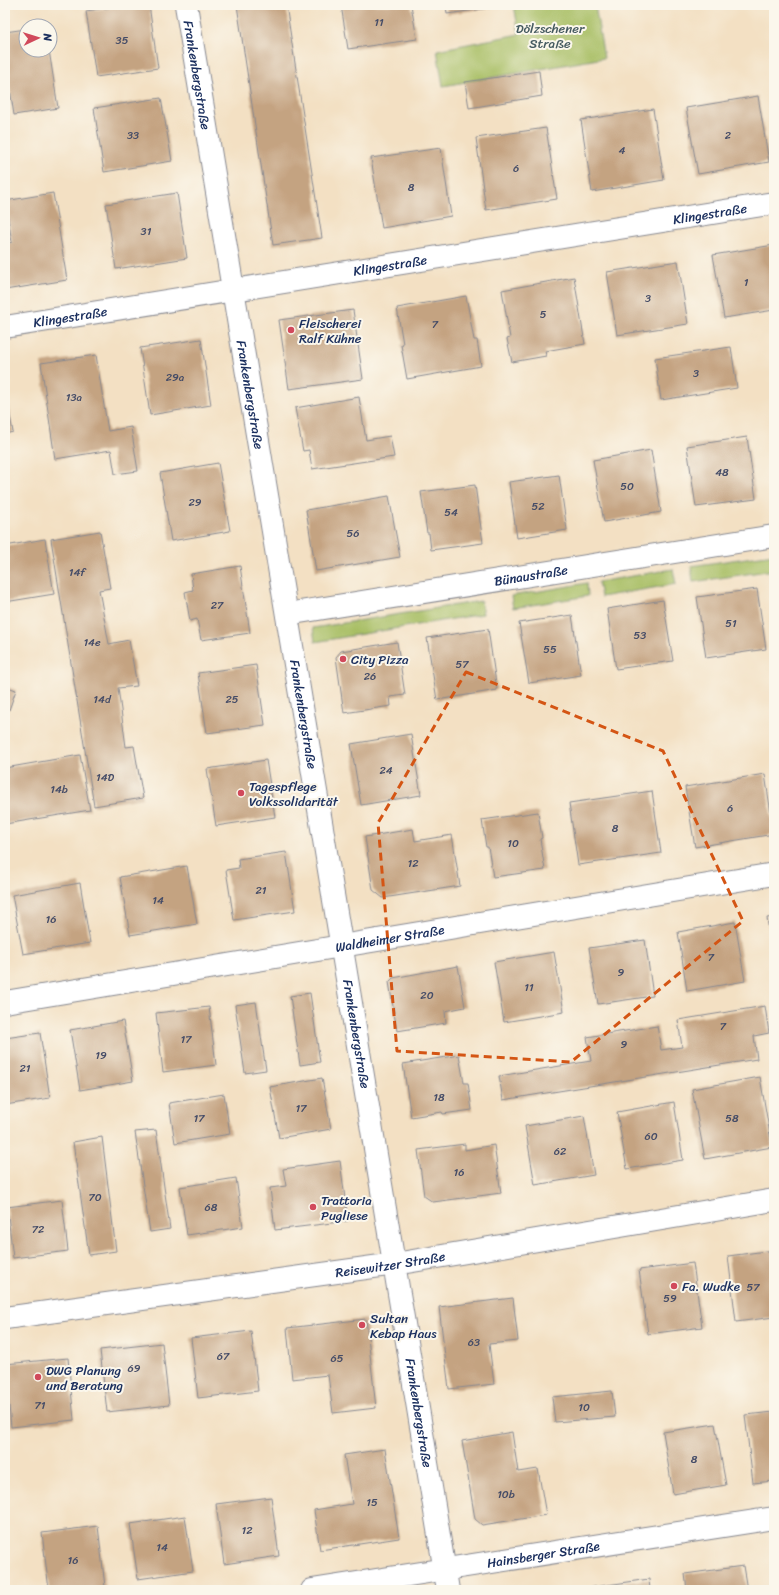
<svg xmlns="http://www.w3.org/2000/svg" width="779" height="1595" viewBox="0 0 779 1595" font-family="Sriracha,sans-serif">
<style>
.green{fill:#a7be63;stroke:#617660}
.building{fill:#c4a381}
.lines{fill:none;stroke-linecap:round;stroke-linejoin:round}
.street-casing{stroke:#878890;stroke-width:24}
.street{stroke:#fff;stroke-width:22}
.marked{fill:none;stroke:#d45514;stroke-width:3;stroke-dasharray:8 5;stroke-linejoin:round}
.poi-dot{fill:#d1495b;stroke:#fbf7ec;stroke-width:1.5}
.labels{text-anchor:middle;dominant-baseline:central;stroke-width:4;stroke-linejoin:round;paint-order:stroke}
.number-label{font-size:11px;fill:#454c67}
.park-label{font-size:13px;fill:#455a60;stroke:#fbf7ec}
.street-label{font-size:13px;fill:#1b2f5e;stroke:#fbf7ec}
.poi-label{font-size:13px;fill:#1b2f5e;stroke:#fbf7ec;text-anchor:start}
</style>
<rect width="100%" height="100%" fill="#fbf7ec"/>
<filter id="ink" filterUnits="userSpaceOnUse"><feTurbulence type="fractalNoise" baseFrequency=".025" numOctaves="2"/><feDisplacementMap in="SourceGraphic" scale="8" xChannelSelector="R" yChannelSelector="G"/><feConvolveMatrix kernelMatrix="1 2 1 2 8 2 1 2 1" color-interpolation-filters="sRGB"/></filter>
<filter id="wash" filterUnits="userSpaceOnUse"><feTurbulence type="fractalNoise" baseFrequency=".012" numOctaves="4" result="noise"/><feDisplacementMap in="SourceGraphic" scale="16" xChannelSelector="R" yChannelSelector="G"/><feGaussianBlur stdDeviation="0.9" result="paint"/><feColorMatrix in="noise" values="0 0 0 0 0 0 0 0 0 0 0 0 0 0 0 0 0 1.4 0 .05"/><feComposite in="paint" operator="in"/></filter>
<g filter="url(#wash)">
<rect width="100%" height="100%" fill="#f3e0c3"/>
<path class="green" d="M514,5H595L604,58L443,86L437,50L519,34Z
M774,554V570L693,582L691,566Z
M673,569L676,584L601,597L598,582Z
M587,583L588,596L513,608L511,596Z
M481,601L483,614L315,642L313,628Z"/>
<g id="blocks">
<path class="building" d="M126,5H149L158,68L96,77L86,11Z
M237,5H286L322,238L273,245Z
M341,5H411L417,39L348,49Z
M446,5H497V7L447,14Z
M26,29V50H49L58,108L14,115L8,76H5V32Z
M539,71L542,96L469,108L465,82Z
M758,96L769,162L698,174L686,108Z
M161,98L172,161L104,172L94,108Z
M653,109L664,180L592,192L581,120Z
M546,128L557,199L486,210L476,138Z
M441,148L451,216L382,228L371,158Z
M53,193L67,280L5,290V244L12,242L5,201Z
M177,193L187,258L116,269L106,204Z
M774,245V310L724,318L713,255Z
M678,261L688,324L617,335L607,272Z
M574,277L585,344L545,351L546,356L512,362L507,339L510,338L502,290Z
M466,296L474,340H477L481,366L407,379L401,345L403,344L397,308Z
M353,310L363,379L289,389L279,320Z
M201,339L211,405L150,415L140,348Z
M731,347L737,388L661,400L655,358Z
M96,355L108,431L131,427L138,471L115,474L111,450L55,459L41,363Z
M5,389L13,432L5,434Z
M359,397L366,440L390,436L394,457L312,469L309,450L303,451L295,408Z
M747,437L756,499L696,507L687,446Z
M651,450L661,512L604,522L593,460Z
M218,463L230,531L171,541L160,473Z
M559,475L567,530L517,538L509,482Z
M475,485L483,543L431,550L429,533H427L421,492Z
M389,496L400,557L316,571L306,510Z
M100,531L110,588L99,590L109,644L129,640L137,686L118,688L126,747L134,746L143,798L94,806L51,539Z
M45,539L54,594L5,602V546Z
M240,566L250,633L201,640L197,619L190,621L185,592L193,590L191,574Z
M757,589L766,649L706,658L697,597Z
M663,600L673,661L616,669L607,609Z
M572,615L581,675L529,683L519,623Z
M488,629L497,690L437,700L427,638Z
M397,642L405,695L390,697L391,706L344,713L336,657L341,651Z
M256,665L265,725L207,733L198,673Z
M5,686L16,690L9,710L5,708Z
M411,734L421,795L361,805L351,744Z
M80,755L90,810L5,824V768Z
M266,760L275,817L216,826L207,769Z
M765,774L774,834L695,847L685,787Z
M652,791L661,853L578,865L569,803Z
M538,812L542,838L540,839L545,870L493,877L488,847H486L482,820Z
M413,829L415,841L452,835L460,886L383,898L373,890L365,837Z
M286,852L295,911L234,920L226,870L239,868L238,859Z
M187,866L197,924L130,935L120,877Z
M80,883L90,943L23,954L12,895Z
M774,917V956H773L767,918Z
M735,922L745,981L687,991L678,932Z
M645,940L653,996L598,1004L589,948Z
M554,952L564,1012L504,1022L494,962Z
M458,966L465,1007L445,1011L446,1023L397,1031L389,982L393,978Z
M310,993L320,1062L300,1065L290,996Z
M256,1002L266,1070L245,1073L235,1005Z
M765,1006L769,1033L754,1036L757,1059L503,1100L499,1076L591,1061L587,1037L657,1026L661,1050L682,1047L678,1020Z
M209,1007L216,1065L163,1072L156,1013Z
M123,1021L133,1081L80,1090L70,1030Z
M40,1033L50,1098L5,1105V1038Z
M459,1055L464,1083H468L472,1110L443,1114L442,1112L411,1117L403,1064Z
M760,1077L772,1147L705,1159L692,1089Z
M322,1078L331,1129L279,1138L270,1087Z
M224,1094L230,1134L175,1143L169,1103Z
M674,1102L683,1160L627,1169L617,1112Z
M584,1116L594,1175L535,1185L525,1126Z
M156,1130L170,1229L150,1232L135,1132Z
M102,1137L116,1251L89,1255L73,1142Z
M465,1144V1150L494,1145L501,1193L433,1202L424,1196L418,1150Z
M340,1161L348,1221L275,1230L270,1188L286,1186L283,1169Z
M236,1178L243,1227L187,1235L180,1187Z
M62,1200L68,1251L13,1258L7,1207Z
M774,1250V1317L736,1322L728,1256Z
M693,1263L702,1327L648,1334L639,1270Z
M513,1298L518,1341L489,1344L494,1384L449,1389L439,1307Z
M366,1319L376,1408L333,1413L328,1375L292,1379L287,1328Z
M251,1331L258,1391L198,1398L191,1338Z
M162,1343L169,1405L107,1412L100,1350Z
M68,1358L74,1420L11,1427L5,1364Z
M612,1391L615,1417L555,1422L552,1397Z
M774,1412V1481L753,1483L745,1415Z
M715,1424L726,1485L673,1494L663,1432Z
M512,1432L518,1472L538,1469L546,1515L482,1525L475,1519L462,1441Z
M385,1449L399,1538L320,1550L314,1510L352,1504L344,1455Z
M271,1497L279,1556L224,1564L216,1504Z
M185,1516L193,1571L138,1579L130,1524Z
M98,1526L105,1587L85,1590H49L42,1533Z
M743,1566L747,1590H687L685,1574Z
M649,1579L650,1590H587L586,1588Z"/>
</g>
</g>
<g filter="url(#ink)">
<use href="#blocks" fill-opacity="0" stroke="#878890" stroke-width="1"/>
<g class="lines">
<g class="street-casing">
<g id="street">
<path id="s1" d="M186,5C273,533 363,1061 448,1590"/>
<path id="s2" d="M5,327L774,203"/>
<path id="s3" d="M287,614L774,536"/>
<path id="s4" d="M5,1002L774,874"/>
<path id="s5" d="M5,1318L395,1264L774,1200"/>
<path id="s6" d="M312,1590L774,1518"/>
</g>
</g>
<use href="#street" class="street"/>
</g>
</g>
<path class="marked" d="M466,672L663,751L743,921L571,1062L397,1051L378,823Z"/>
<g class="poi-dot">
<circle cx="291" cy="330" r="4"/>
<circle cx="343" cy="659" r="4"/>
<circle cx="241" cy="793" r="4"/>
<circle cx="313" cy="1207" r="4"/>
<circle cx="674" cy="1286" r="4"/>
<circle cx="362" cy="1325" r="4"/>
<circle cx="38" cy="1377" r="4"/>
</g>
<g class="labels">
<g class="number-label">
<text x="379" y="22">11</text>
<text x="122" y="40">35</text>
<text x="133" y="135">33</text>
<text x="728" y="135">2</text>
<text x="622" y="150">4</text>
<text x="516" y="168">6</text>
<text x="411" y="187">8</text>
<text x="146" y="231">31</text>
<text x="746" y="282">1</text>
<text x="648" y="298">3</text>
<text x="543" y="314">5</text>
<text x="435" y="324">7</text>
<text x="696" y="373">3</text>
<text x="175" y="377">29a</text>
<text x="74" y="397">13a</text>
<text x="722" y="472">48</text>
<text x="627" y="486">50</text>
<text x="195" y="502">29</text>
<text x="538" y="506">52</text>
<text x="451" y="512">54</text>
<text x="353" y="533">56</text>
<text x="77" y="572">14f</text>
<text x="217" y="605">27</text>
<text x="731" y="623">51</text>
<text x="640" y="635">53</text>
<text x="92" y="642">14e</text>
<text x="550" y="649">55</text>
<text x="462" y="664">57</text>
<text x="370" y="676">26</text>
<text x="102" y="699">14d</text>
<text x="232" y="699">25</text>
<text x="386" y="770">24</text>
<text x="105" y="777">14D</text>
<text x="59" y="789">14b</text>
<text x="730" y="808">6</text>
<text x="615" y="828">8</text>
<text x="513" y="843">10</text>
<text x="413" y="863">12</text>
<text x="261" y="890">21</text>
<text x="158" y="900">14</text>
<text x="51" y="919">16</text>
<text x="711" y="957">7</text>
<text x="621" y="972">9</text>
<text x="529" y="987">11</text>
<text x="427" y="995">20</text>
<text x="723" y="1026">7</text>
<text x="186" y="1039">17</text>
<text x="624" y="1044">9</text>
<text x="101" y="1055">19</text>
<text x="25" y="1068">21</text>
<text x="439" y="1097">18</text>
<text x="301" y="1108">17</text>
<text x="199" y="1118">17</text>
<text x="732" y="1118">58</text>
<text x="651" y="1136">60</text>
<text x="560" y="1151">62</text>
<text x="459" y="1172">16</text>
<text x="95" y="1197">70</text>
<text x="211" y="1207">68</text>
<text x="38" y="1229">72</text>
<text x="753" y="1287">57</text>
<text x="670" y="1298">59</text>
<text x="474" y="1342">63</text>
<text x="223" y="1356">67</text>
<text x="337" y="1358">65</text>
<text x="134" y="1368">69</text>
<text x="40" y="1405">71</text>
<text x="584" y="1407">10</text>
<text x="694" y="1459">8</text>
<text x="506" y="1494">10b</text>
<text x="372" y="1502">15</text>
<text x="247" y="1530">12</text>
<text x="162" y="1547">14</text>
<text x="73" y="1560">16</text>
</g>
<g class="park-label">
<text x="550" y="28">Dölzschener<tspan x="550" dy="15">Straße</tspan></text>
</g>
<g class="street-label">
<text stroke="none"><textPath href="#s1" startOffset="71">Frankenbergstraße</textPath></text>
<text stroke="none"><textPath href="#s2" startOffset="714">Klingestraße</textPath></text>
<text stroke="none"><textPath href="#s2" startOffset="390">Klingestraße</textPath></text>
<text stroke="none"><textPath href="#s2" startOffset="66">Klingestraße</textPath></text>
<text stroke="none"><textPath href="#s1" startOffset="395">Frankenbergstraße</textPath></text>
<text stroke="none"><textPath href="#s3" startOffset="247">Bünaustraße</textPath></text>
<text stroke="none"><textPath href="#s1" startOffset="719">Frankenbergstraße</textPath></text>
<text stroke="none"><textPath href="#s4" startOffset="390">Waldheimer Straße</textPath></text>
<text stroke="none"><textPath href="#s1" startOffset="1043">Frankenbergstraße</textPath></text>
<text stroke="none"><textPath href="#s5" startOffset="389">Reisewitzer Straße</textPath></text>
<text stroke="none"><textPath href="#s1" startOffset="1427">Frankenbergstraße</textPath></text>
<text stroke="none"><textPath href="#s6" startOffset="234">Hainsberger Straße</textPath></text>
</g>
<g class="poi-label">
<text x="299" y="323">Fleischerei<tspan x="299" dy="15">Ralf Kühne</tspan></text>
<text x="351" y="659">City Pizza</text>
<text x="249" y="786">Tagespflege<tspan x="249" dy="15">Volkssolidarität</tspan></text>
<text x="321" y="1200">Trattoria<tspan x="321" dy="15">Pugliese</tspan></text>
<text x="682" y="1286">Fa. Wudke</text>
<text x="370" y="1318">Sultan<tspan x="370" dy="15">Kebap Haus</tspan></text>
<text x="46" y="1370">DWG Planung<tspan x="46" dy="15">und Beratung</tspan></text>
</g>
</g>
<rect width="779" height="1595" fill="none" stroke="#fbf7ec" stroke-width="20"/>
<g transform="translate(38 38) rotate(86)"><circle r="19" fill="#fbf7ec" stroke="#a1a7b3"/>
<path d="M0-3L7 15L0 10L-7 15Z" fill="#d1495b"/>
<text y="-6" font-size="11" font-weight="bold" text-anchor="middle" fill="#1b2f5e">N</text>
</g>
</svg>
